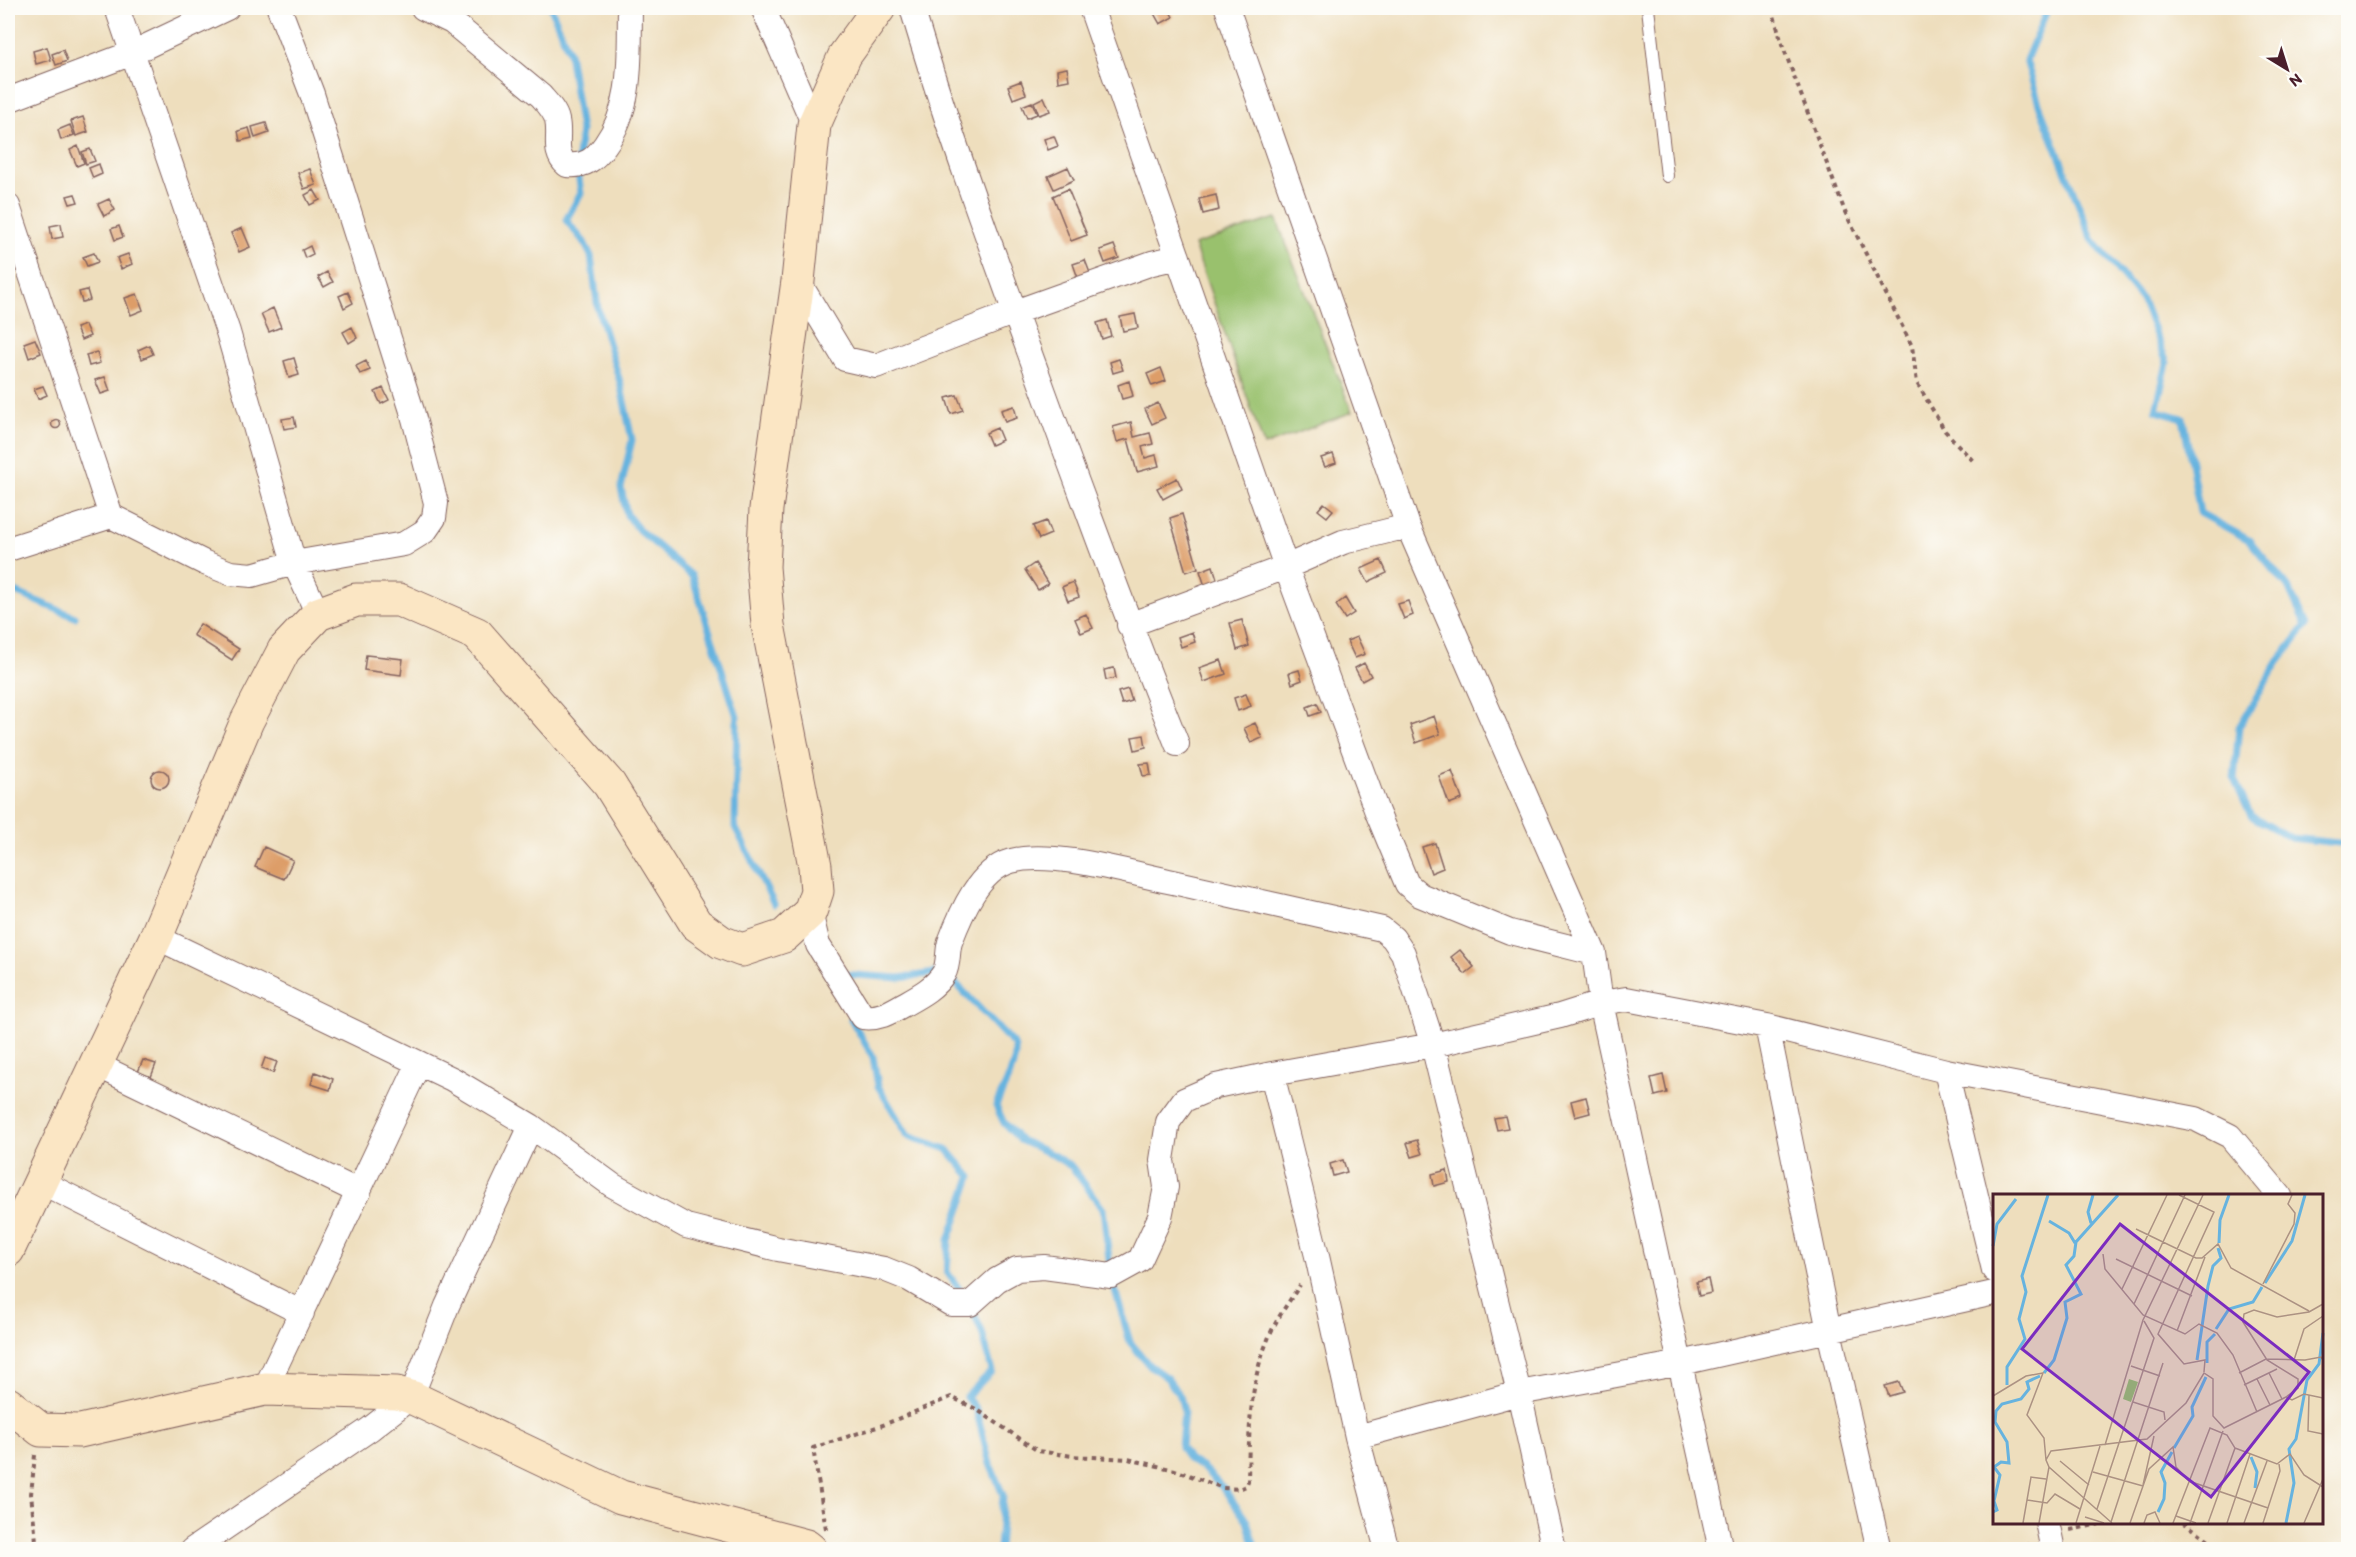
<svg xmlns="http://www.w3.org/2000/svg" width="2356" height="1557" viewBox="0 0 2356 1557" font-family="Itim,sans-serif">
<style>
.green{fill:#99c16d;stroke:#72704c;stroke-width:1.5}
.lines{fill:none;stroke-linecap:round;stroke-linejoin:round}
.stream{stroke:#66b3df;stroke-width:7}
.building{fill:#dd9d68}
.service-casing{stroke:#83625e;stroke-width:14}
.minor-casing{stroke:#83625e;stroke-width:26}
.secondary-casing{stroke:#83625e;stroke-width:35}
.path{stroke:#83625e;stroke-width:4;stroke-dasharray:4.5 4.5;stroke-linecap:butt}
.service{stroke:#fff;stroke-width:12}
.minor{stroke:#fff;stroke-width:24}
.secondary{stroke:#fbe6c4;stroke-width:33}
.inset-river{fill:none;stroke:#66b3df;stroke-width:3}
.inset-road{fill:none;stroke:#ac9283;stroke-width:1.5}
.view{fill:#7b2cbf;fill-opacity:0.15;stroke:#7b2cbf;stroke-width:3}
.inset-edge{fill:none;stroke:#4a1f2b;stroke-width:3}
</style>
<rect width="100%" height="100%" fill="#fdfcf7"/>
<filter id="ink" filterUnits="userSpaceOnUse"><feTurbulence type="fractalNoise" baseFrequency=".0167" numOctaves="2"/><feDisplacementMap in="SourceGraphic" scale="12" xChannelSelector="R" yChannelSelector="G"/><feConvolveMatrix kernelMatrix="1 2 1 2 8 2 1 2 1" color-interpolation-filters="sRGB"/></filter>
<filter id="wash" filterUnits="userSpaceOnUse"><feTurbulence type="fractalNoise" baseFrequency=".008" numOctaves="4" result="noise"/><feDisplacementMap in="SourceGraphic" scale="24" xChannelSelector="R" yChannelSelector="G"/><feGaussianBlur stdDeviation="1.35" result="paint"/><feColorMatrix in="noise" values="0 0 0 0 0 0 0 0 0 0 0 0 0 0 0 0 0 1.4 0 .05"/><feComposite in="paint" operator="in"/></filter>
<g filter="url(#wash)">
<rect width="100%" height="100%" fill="#eedebd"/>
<path class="green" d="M1276,218L1352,412L1264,446L1194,245Z"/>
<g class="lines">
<path class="stream" d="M551,8L569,52L581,130L577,166L581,193L566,220L584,242L591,256L598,309L620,382L632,440L621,488L627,515L639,530L692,576L737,717L735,827L774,904
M2048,8L2026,60L2040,107L2092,239L2142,300L2167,363L2156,410L2183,418L2200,513L2249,540L2288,587L2306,626L2278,662L2239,727L2234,779L2251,816L2291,838L2348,844
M8,589L75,617
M841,974L899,978L935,973
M947,974L1014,1045C1020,1062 1002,1089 996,1106L1004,1123L1020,1140L1053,1155L1072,1167L1103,1209L1111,1276L1130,1342L1149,1365L1167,1378L1180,1396L1184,1411L1181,1447L1188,1459L1203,1468L1223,1488L1247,1521L1256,1550
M851,1019L873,1057L878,1086L908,1136L947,1149L971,1177L949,1240L947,1272L965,1297
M971,1307L982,1332L992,1371L966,1397L976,1409L990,1464L1003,1495L999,1550"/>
</g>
<g id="blocks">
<path class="building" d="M1151,8H1168L1173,17L1160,24Z
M47,47L51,60L36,64L33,51Z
M63,50L67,61L56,65L52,54Z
M1067,68L1069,80L1058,82L1057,70Z
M1021,81L1026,94L1013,99L1008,86Z
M1044,97L1050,111L1039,115L1034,102Z
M1032,102L1037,114L1027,118L1022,106Z
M83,117L88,132L76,136L71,121Z
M266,123L269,133L255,138L252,127Z
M70,125L74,135L61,140L58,130Z
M249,128L252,138L240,141L238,131Z
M1054,136L1058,146L1048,150L1044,139Z
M78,146L84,163L77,166L70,150Z
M90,149L95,161L86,164L82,152Z
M99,164L102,174L93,178L89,168Z
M1068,167L1074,180L1054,189L1048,176Z
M310,169L316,185L304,189L298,173Z
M1068,189L1087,235L1071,241L1053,196Z
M314,190L320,200L310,205L305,195Z
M75,194L78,202L70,204L67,196Z
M1216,195L1219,210L1203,214L1199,199Z
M109,199L115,210L104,216L98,204Z
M61,224L63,237L52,239L50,226Z
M119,226L123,237L115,240L111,229Z
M242,228L250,247L239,252L231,233Z
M1114,245L1119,258L1105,263L1100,250Z
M310,246L313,254L305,258L302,250Z
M94,253L98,262L87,266L83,257Z
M128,254L132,264L121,269L117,258Z
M1085,260L1090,273L1078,278L1073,264Z
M327,272L333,282L324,287L318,277Z
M87,290L90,300L82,302L79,292Z
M348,292L353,303L344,308L339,296Z
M137,294L143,310L131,315L125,298Z
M273,308L281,327L269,332L261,314Z
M1135,314L1138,328L1123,331L1120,317Z
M1107,320L1111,336L1102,339L1097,323Z
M85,325L90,336L81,340L76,328Z
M352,327L357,338L349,343L343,332Z
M35,339L41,353L29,358L24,343Z
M149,345L153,354L142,359L138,350Z
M97,352L100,363L89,366L86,355Z
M294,358L299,375L289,378L284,361Z
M1119,359L1123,370L1113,373L1110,362Z
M366,361L370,370L360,374L356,366Z
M1161,368L1166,381L1152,386L1147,374Z
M105,377L110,391L101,394L95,380Z
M1129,381L1133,396L1122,399L1118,385Z
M43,386L47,395L38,399L34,389Z
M383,388L389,400L381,404L375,392Z
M957,395L963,410L951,414L946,398Z
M1158,403L1165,418L1152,424L1145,409Z
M1014,406L1017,418L1005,422L1001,410Z
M294,417L296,427L284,429L282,419Z
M51.5 424a4.5 4.5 0 1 1 9 0a4.5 4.5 0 1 1-9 0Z
M1131,422L1134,437L1150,433L1153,444L1142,447L1145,458L1156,455L1159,466L1137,472L1128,439L1117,442L1113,427Z
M997,428L1002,440L991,445L986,433Z
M1333,454L1336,463L1325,467L1321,458Z
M1177,478L1182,489L1163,499L1157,488Z
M1324,503L1333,510L1327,517L1318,510Z
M1182,514L1198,568L1186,572L1170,518Z
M1046,521L1051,534L1039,539L1033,526Z
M1381,560L1387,573L1368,582L1361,569Z
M1035,563L1048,584L1038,590L1025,570Z
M1213,566L1218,582L1205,586L1200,571Z
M1073,582L1079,597L1068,601L1062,587Z
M1345,598L1354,613L1345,619L1336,605Z
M1408,601L1413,615L1404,619L1398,604Z
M1086,614L1093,628L1081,633L1075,619Z
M1242,620L1249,646L1237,650L1230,623Z
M200,624L239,649L232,660L193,635Z
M1192,632L1195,642L1181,647L1178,637Z
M1357,637L1365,654L1355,658L1347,641Z
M366,655L403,659L401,675L364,670Z
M1221,660L1226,674L1204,682L1199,668Z
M1364,663L1371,676L1362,681L1355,668Z
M1114,668L1116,678L1106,680L1104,670Z
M1299,670L1302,680L1292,684L1289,673Z
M1128,689L1132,701L1122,704L1118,692Z
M1246,694L1251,706L1238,711L1234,698Z
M1317,703L1321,712L1310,716L1307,707Z
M1434,716L1440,734L1416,743L1410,725Z
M1255,723L1262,738L1251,743L1244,728Z
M1144,735L1146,747L1135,750L1132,737Z
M1149,763L1151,775L1143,776L1140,764Z
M151 779a9 9 0 1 1 18 0a9 9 0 1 1-18 0Z
M1452,771L1462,799L1449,804L1439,776Z
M1435,843L1443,868L1431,873L1422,847Z
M264,847L293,860L284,879L255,867Z
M1460,950L1474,967L1465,974L1451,957Z
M265,1058L277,1062L273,1073L261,1069Z
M143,1060L156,1064L151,1077L138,1072Z
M315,1072L333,1079L330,1090L311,1084Z
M1663,1075L1667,1093L1655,1096L1651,1078Z
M1586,1097L1590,1113L1575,1117L1571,1101Z
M1505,1116L1508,1128L1497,1130L1494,1118Z
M1417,1140L1422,1154L1412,1157L1407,1143Z
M1343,1160L1347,1172L1333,1176L1330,1164Z
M1447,1170L1449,1182L1434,1186L1432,1174Z
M1708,1279L1711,1293L1699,1296L1696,1282Z
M1899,1382L1903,1392L1889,1396L1885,1386Z"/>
</g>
</g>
<g filter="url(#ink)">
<use href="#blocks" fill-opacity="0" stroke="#83625e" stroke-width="1.5"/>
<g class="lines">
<g class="service-casing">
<path id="service" d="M1648,8L1667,176"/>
</g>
<g class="minor-casing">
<path id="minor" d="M117,8L228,332L294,563L318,614
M423,8L452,22L541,96C547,103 555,111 557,120C561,137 552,152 567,165C585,167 595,159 605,145C634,105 629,55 630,8
M763,8L814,125
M912,8C948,131 993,253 1037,373C1082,497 1128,621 1177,744
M1091,8L1286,567L1377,812L1407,884L1420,895L1510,932L1594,953
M1227,8L1408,526L1594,953L1601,1003L1721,1550
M8,100L132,53L227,8
M8,206L111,516L205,563L230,573L252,575L294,563L404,544L425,531L434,518L436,503L412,411L312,94L279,8
M798,281L845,359L876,366L1015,312L1152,263L1178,257
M8,549L111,516
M1129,625L1286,567L1343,542L1408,526
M810,912L818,945L863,1017C878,1019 889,1013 901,1006C917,997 934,989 944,973C949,964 947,952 950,942C961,913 979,870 1011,861C1053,850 1130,873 1173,882C1243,898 1312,913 1382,929L1393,938L1403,953L1433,1045L1519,1393L1554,1550
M156,937L452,1079L531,1126L612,1185L686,1226L778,1249L884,1269L909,1279L951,1304H970L997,1280L1017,1269L1044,1267L1111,1276L1140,1260L1160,1217L1166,1187L1162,1160L1168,1122L1184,1100L1216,1086L1272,1074L1433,1045L1560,1016L1601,1003L1626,999L1767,1026L1946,1071L2196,1119L2230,1136L2280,1196
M1767,1026L1829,1331L1879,1550
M95,1064L359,1192
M1946,1071L1994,1270
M1272,1074L1317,1256L1357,1437L1387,1550
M39,1181L302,1313
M265,1389L419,1063
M1357,1437L1519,1393L1681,1363L1994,1293
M2047,1522L2053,1550
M192,1550L370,1429L411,1397L447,1306L531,1126"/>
</g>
<g class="secondary-casing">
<path id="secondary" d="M8,1250L156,937L247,721L284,650L318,614L356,600H399L477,634L609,784L696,924L721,942L742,950L784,936L810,912L817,891L815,866L768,625L763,567L766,509L798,281L814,125L845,55L879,8
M8,1404L41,1430L80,1431L265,1389L397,1393L411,1397L621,1497L806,1546L811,1550"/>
</g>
<path class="path" d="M1772,8L1782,44L1845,212L1912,346L1917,383L1945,431L1975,463
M35,1455L31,1494L37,1550
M2183,1522L2212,1542L2219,1550
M826,1529L813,1448L883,1425L951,1397L976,1409L1038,1451L1072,1456L1128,1459L1175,1470L1223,1488L1239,1489L1246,1486L1248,1481C1249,1435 1249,1385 1267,1342C1274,1322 1288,1303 1300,1285
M2070,1530L2110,1522
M2016,1550L2029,1544"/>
<use href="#service" class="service"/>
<use href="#minor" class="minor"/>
<use href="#secondary" class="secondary"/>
</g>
</g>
<g transform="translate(1993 1194)">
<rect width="330" height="330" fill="#eedebd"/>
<path d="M136,185L145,188L138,208L130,205Z" fill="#99c16d"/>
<path class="inset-river" d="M56,27L76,39L82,49M98,29L95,18L100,1M226,49L227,26L236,1M0,52L4,30L23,5M272,89L299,47L312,1M223,135L236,115L260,108L269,93M204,166L215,92L220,72L228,64L225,54M214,169V148L222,140M51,179L61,166L74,124L72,108L88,100L73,71L81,62L83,48L125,1M14,191V173L32,145L26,125L33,98L29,82L55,1M181,254L200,222L199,213L213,183M258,263L264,278L262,294M0,318L4,316L1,307L7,281L1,273L8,268L16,269L14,248L2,228L3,217L9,210L28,205L36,195L34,188L47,182M165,318L171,305L172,289L168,278L179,258M293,329L301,289L296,255L303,245L314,186L326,170L330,139"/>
<path class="inset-road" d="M186,1L221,18L165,140L191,170L212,166L211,178M143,35L203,64H209L225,50L238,74L316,117M110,60L112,75L150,121L192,140L206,130L224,139L240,161L264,218M123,65L199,102M270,90L301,30L302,19L295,10L299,1M129,95L174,1M141,110L192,1M184,137L212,63M301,166L311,135L330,122M138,172L167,182M246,179L273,165L312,166L328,163L330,166M276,179L289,205M264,185L277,211M251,191L284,175M316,201L315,237L330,240M0,202L33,182L50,179L34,221L51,244L53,266M293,203L299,206L311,200L330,204M140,208L171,218L172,226M330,232V266M112,251L150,126L210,1M242,254L284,270L297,260L311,281L330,293M67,267L96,291M100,278L150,292M150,291L161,242M34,306L54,309L62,300L87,315M104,315L161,144L151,127M183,322L203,329M92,323L111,329M118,328L170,169M30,329L38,283L53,285M46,329L56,273M83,329L107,252M119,329L56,273L53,266L58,257L154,245L193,209L211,179L220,185V222L231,234L293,203L305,194V185L274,166L250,128L251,120L261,116L284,123L316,118L330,110M137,329L156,275L180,253L183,273L196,287L275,314M151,329L154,321L162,318L167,329M180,329L217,234L234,241L242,254L215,329M197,329L230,237M234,329L257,260M251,329L274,267M270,329L287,277L286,270M311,329L330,285"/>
<path class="view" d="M127,30L316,178L218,303L29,155Z"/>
<rect width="330" height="330" class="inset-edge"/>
</g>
<rect width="2356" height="1557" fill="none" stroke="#fdfcf7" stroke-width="30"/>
<g transform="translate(2287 69) rotate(142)" stroke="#fdfcf7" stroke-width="4.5" paint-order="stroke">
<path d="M0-4.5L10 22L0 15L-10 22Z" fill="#4a1f2b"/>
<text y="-9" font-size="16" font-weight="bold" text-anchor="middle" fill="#4a1f2b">N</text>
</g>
</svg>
